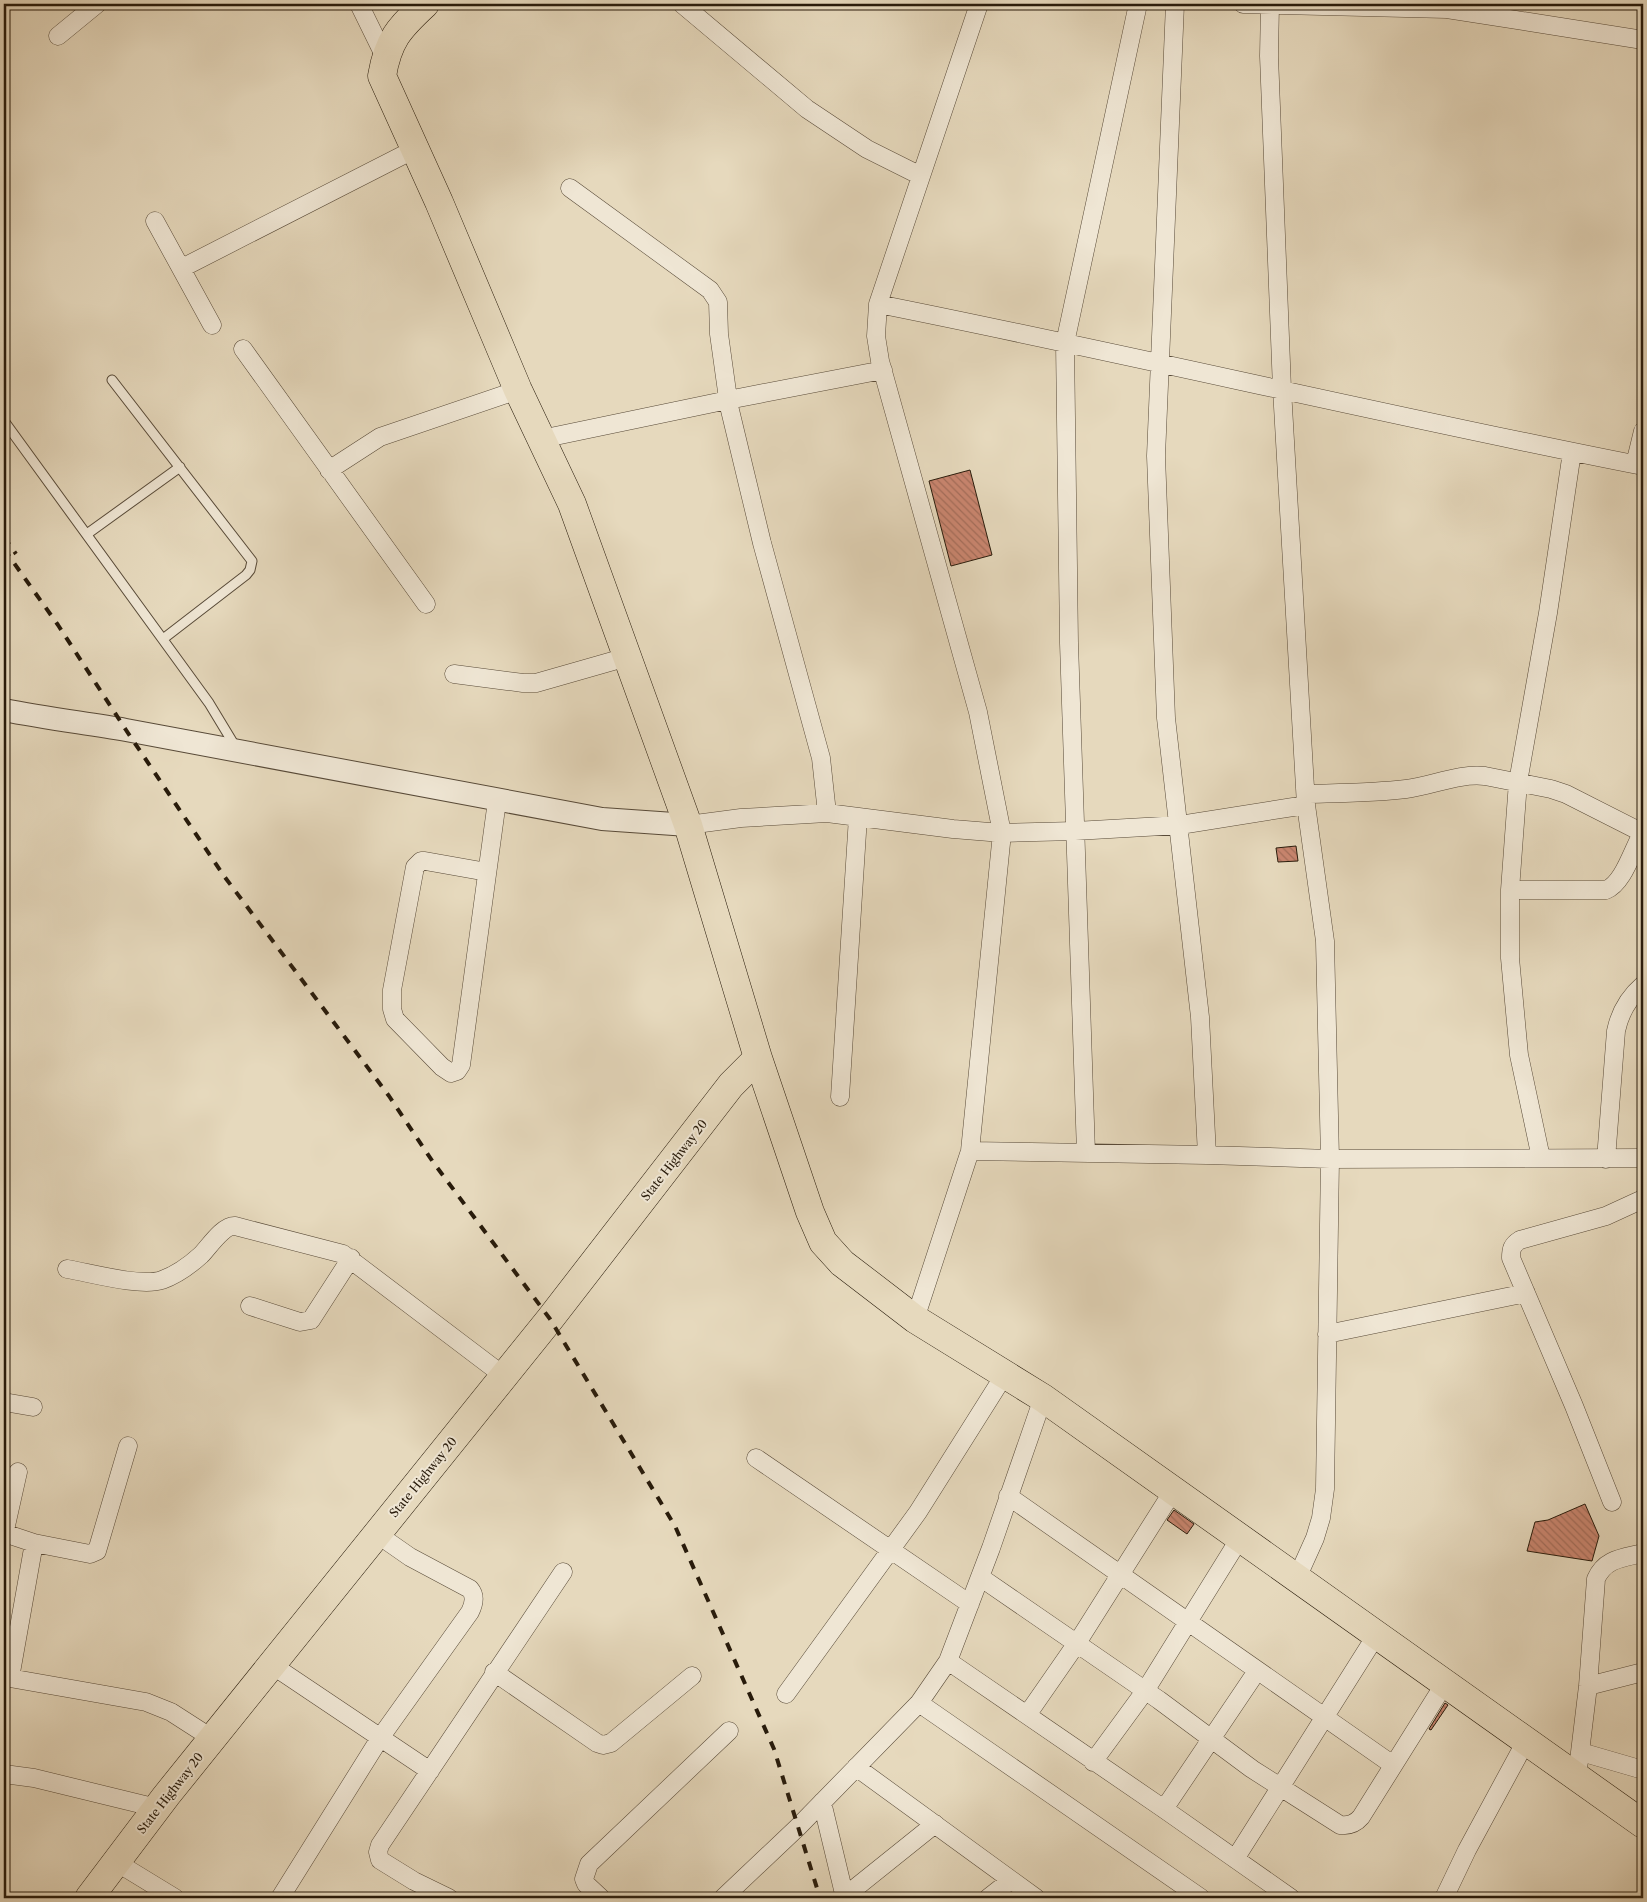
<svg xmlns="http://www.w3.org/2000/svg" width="1647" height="1902" viewBox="0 0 1647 1902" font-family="'Libre Caslon Text',serif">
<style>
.building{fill:url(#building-back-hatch);stroke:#281b0b}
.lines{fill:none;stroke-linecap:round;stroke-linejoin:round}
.service-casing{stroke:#584a38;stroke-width:11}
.minor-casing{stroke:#584a38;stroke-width:19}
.tertiary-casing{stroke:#584a38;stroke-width:24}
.primary-casing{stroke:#281b0b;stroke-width:29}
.service{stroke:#efe6d4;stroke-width:9}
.minor{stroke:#efe6d4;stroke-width:18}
.tertiary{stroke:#efe6d4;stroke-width:22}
.primary{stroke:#e6d9bd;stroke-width:28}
.rail{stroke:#281b0b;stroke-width:4;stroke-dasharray:9 9;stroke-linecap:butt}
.labels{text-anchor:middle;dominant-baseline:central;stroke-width:4;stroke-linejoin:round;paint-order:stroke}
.street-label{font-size:12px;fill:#281b0b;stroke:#efe6d4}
</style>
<defs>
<pattern id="building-back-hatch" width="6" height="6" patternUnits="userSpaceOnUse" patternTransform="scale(1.25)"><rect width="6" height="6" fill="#ca8670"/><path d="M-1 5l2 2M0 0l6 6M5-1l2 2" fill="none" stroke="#a46d5a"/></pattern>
</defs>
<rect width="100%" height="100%" fill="#e6d9bd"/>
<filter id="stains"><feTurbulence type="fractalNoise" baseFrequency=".004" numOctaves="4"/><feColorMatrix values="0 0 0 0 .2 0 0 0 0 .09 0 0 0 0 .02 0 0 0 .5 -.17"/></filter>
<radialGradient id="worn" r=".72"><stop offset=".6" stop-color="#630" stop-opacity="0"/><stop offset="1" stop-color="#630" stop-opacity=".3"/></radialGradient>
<path class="building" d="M970,470L992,555L951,566L929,481Z
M1296,846L1298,861L1278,862L1276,848Z
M1585,1504L1599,1536L1592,1561L1527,1551L1535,1522L1548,1520Z
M1174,1510L1194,1524L1187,1534L1167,1520Z
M1445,1703L1448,1705L1431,1730L1429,1729Z"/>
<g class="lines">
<g class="service-casing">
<path id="service" d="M112,380L252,561L250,570L246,575L163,639
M4,421L209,703L235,746
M87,534L180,467"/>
</g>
<g class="minor-casing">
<path id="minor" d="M359,4L385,57
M682,4L807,109L867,149L921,176
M1175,4L1156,456L1166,718L1200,1017L1207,1155
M1243,4L1447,9L1643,40
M1270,4L1269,56L1282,389L1306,805L1325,941L1330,1159L1325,1489L1321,1518L1315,1538L1297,1578
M58,36L97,4
M570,188L710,290L718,302L719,334L729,406L762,543L821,758L827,813
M155,221L212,325
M182,268L415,149
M878,304C1134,355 1388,416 1643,466
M243,349L426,604
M541,439L728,400L883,370
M1635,464L1643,431
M329,470L380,437L518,390
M454,674L523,683H536L627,657
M1306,794C1339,793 1373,793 1406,789C1432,786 1458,773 1485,776L1551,789L1566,794L1643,833
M688,825L741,818L827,813L953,829L1002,833L1075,831L1180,825L1306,805
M487,872L425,861H421L415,867L392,990V1009L395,1019L442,1067L451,1073L457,1071L461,1065L497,801
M1510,890H1606C1624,883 1633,848 1643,832
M840,1097L858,817
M970,1151L1207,1155L1330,1159L1643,1158
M1086,1153L1069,643L1065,343L1138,4
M1541,1158L1519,1055L1510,958V890L1518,782L1548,613L1572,452
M1606,1159L1616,1031C1620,1012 1629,997 1643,985
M67,1269C91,1273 140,1287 162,1280C176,1275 190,1265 201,1255C209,1247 223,1225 235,1226L343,1254L504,1376
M250,1306L300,1322L311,1320L351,1258
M915,1319L970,1151L1002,833L978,712L880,361L876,336L878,304L979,4
M1327,1334L1526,1293
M4,1402L33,1407
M756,1458L970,1604
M1008,1496L1393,1765
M1612,1502L1574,1406L1511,1258C1511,1249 1512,1245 1520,1240L1606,1216L1643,1199
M34,1543L90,1554L97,1551L128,1446
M980,1577L1159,1700L1252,1769L1340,1825C1349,1826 1355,1824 1361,1817L1445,1683
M948,1661L1164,1809L1291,1898
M272,1665L430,1771
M494,1672L597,1743L603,1745L611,1743L692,1676
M4,1677L146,1702L171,1712L213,1739
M10,1678L34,1543L7,1534L5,1530L18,1472
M1588,1686L1643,1672
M786,1694L918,1512L1005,1374
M919,1703L1201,1898
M1027,1715L1077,1643L1173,1491
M1581,1752L1643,1770
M1093,1762L1145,1691L1240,1538
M856,1767L1036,1898
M4,1774L34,1778L157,1808
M1577,1777L1588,1686L1596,1579C1605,1558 1624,1558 1643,1553
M822,1802L845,1898
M1164,1809L1257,1671
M1235,1859L1377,1634
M116,1862L175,1898
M844,1897L935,1824
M280,1898L380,1738L470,1612C474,1604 476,1596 470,1589L410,1557L377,1534
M449,1898L414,1881L380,1860L378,1852L380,1845L563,1572
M601,1898L586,1884L584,1879L589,1864L729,1731
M723,1898L798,1827L919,1703L948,1661L991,1548L1043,1398
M988,1898L1011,1880
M1444,1898L1467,1850L1526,1741"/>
</g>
<g class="tertiary-casing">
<path id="tertiary" d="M4,710C44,718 85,723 126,730L602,819L688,825"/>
</g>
<g class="primary-casing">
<path id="primary" d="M425,4C399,28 388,40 382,76L439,202L518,390L572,504L688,825L758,1058L810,1212L823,1242L842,1263L915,1319L1043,1398L1643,1824
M89,1898L166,1796L550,1319L731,1085L758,1058"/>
</g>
<use href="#service" class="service"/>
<use href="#minor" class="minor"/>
<use href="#tertiary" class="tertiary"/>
<use href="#primary" class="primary"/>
<path class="rail" d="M4,537L16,554
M4,549L58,625L126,730L224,876L389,1096L433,1162L550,1319L675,1526L774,1749L820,1898"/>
</g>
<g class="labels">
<g class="street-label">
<text transform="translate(674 1160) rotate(-52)">State Highway 20</text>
<text transform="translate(423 1477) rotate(-51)">State Highway 20</text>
<text transform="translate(170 1793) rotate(-52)">State Highway 20</text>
</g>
</g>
<rect width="1647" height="1902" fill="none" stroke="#e6d9bd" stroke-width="20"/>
<rect x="5" y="5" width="1637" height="1892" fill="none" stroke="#281b0b" stroke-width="2.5"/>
<rect x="10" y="10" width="1627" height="1882" fill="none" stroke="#281b0b"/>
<rect width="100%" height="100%" filter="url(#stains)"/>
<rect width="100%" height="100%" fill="url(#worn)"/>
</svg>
